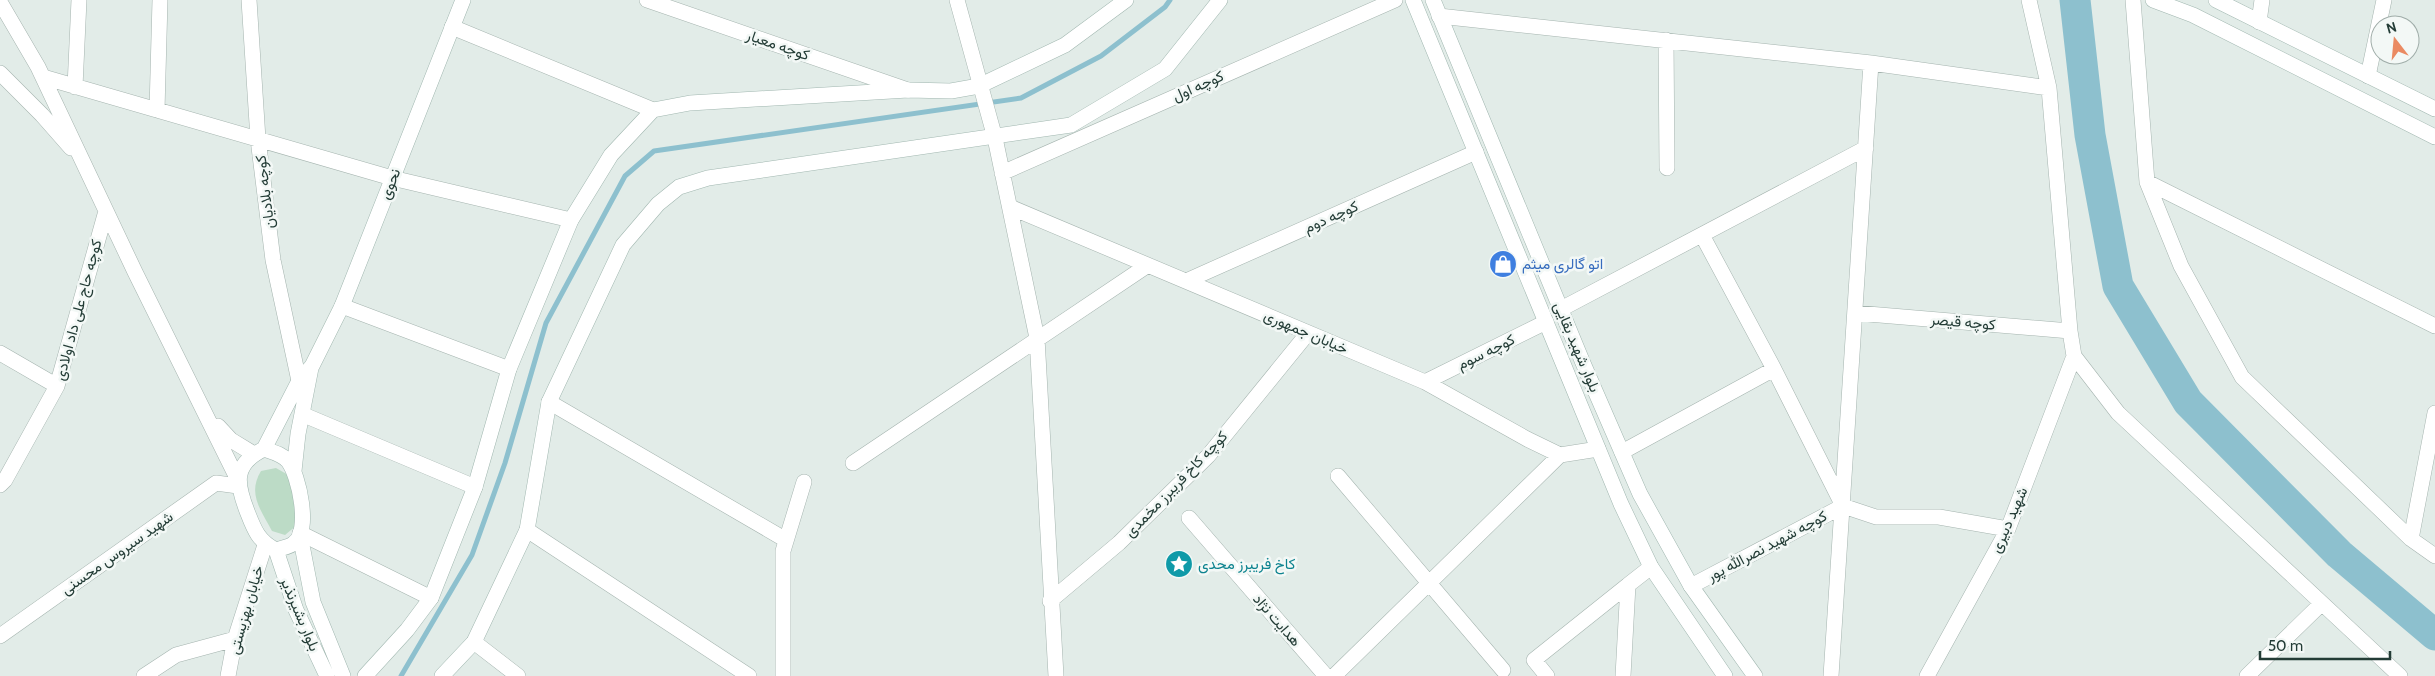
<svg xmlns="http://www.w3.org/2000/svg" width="2435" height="676" viewBox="0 0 2435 676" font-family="Cabin,Vazirmatn,sans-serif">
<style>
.green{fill:#bcdbc6}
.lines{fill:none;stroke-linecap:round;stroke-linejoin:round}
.stream{stroke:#8dc0ce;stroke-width:5}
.river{stroke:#8dc0ce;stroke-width:31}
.street-casing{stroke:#a5b4af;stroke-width:16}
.secondary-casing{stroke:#a1b7b0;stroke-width:16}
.street{stroke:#fff;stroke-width:15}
.secondary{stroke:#fff;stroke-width:15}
.labels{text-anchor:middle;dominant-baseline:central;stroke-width:5;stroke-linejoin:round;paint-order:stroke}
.street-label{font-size:15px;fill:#233c36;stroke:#f3f8f6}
.shop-label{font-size:15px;fill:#366cbe;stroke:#f3f8f6;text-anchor:start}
.culture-label{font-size:15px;fill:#0d838f;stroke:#f3f8f6;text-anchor:start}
</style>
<rect width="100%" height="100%" fill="#e2ece8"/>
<path class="green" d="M276,468L290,476L297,525L285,535L272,531C261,510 247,494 261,471Z"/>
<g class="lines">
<path class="stream" d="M401,676L472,555L505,463L546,323L625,176L654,151L1021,98L1101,56L1165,7L1170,0"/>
<path class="river" d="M2075,0L2090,135L2118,286L2188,402L2339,554L2435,635"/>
<g class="street-casing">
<path id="street" d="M249,0L258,139L273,260L299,381
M647,0L908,90
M957,0L995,138L1037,338L1056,676
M2029,0L2049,88L2070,331L2074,356L2118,413L2400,676
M2133,0L2147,182L2181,266L2242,377L2411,539L2435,556
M0,2L38,67L135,272L238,480
M1439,16L1871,63L2049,88
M2259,22L2262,0
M452,27L653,110
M1666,40L1667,168
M0,73L42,115L71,148
M2368,76L2384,0
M43,77L392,178L571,220
M75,87L79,0
M157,110L160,0
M1002,173L1395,0
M2147,182L2435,326
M1010,207L1425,382L1527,439L1560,455L1598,449
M1702,235L1774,369L1843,506L1876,517H1939L2008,529
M1186,281L1476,152
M342,306L509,369
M1561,309L1866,148
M1856,313L2070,331
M0,353L57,386
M1425,382L1546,322
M549,402L786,540
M304,415L475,487
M218,426L231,440L254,454
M1622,452L1774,369
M853,463L1148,265
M1338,476L1503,670
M0,485L5,480L57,386L106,211
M1189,518L1326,676
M527,530L749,676
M300,533L431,598
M2411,539L2435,413
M1691,586L1843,506
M1050,601L1119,543L1208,456L1308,333
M0,636L216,483L238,486
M474,642L518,676
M144,676L176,655L235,639
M228,676L235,639L265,545
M783,676V551L804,482
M1334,676L1560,455
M1547,676L1534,660L1628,585
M1623,676L1628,585L1651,567
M1831,676L1871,63
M1927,676L2008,529L2074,356
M2247,676L2321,604"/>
</g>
<g class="secondary-casing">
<path id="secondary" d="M1413,0L1621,504L1651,567L1725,676
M1433,0L1583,363L1640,494L1691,586L1755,676
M2153,0L2193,15L2435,137
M2216,0L2435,109
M264,449L299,381L312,366L342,306L463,0
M264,449C273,452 282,454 288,461C299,475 311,531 294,543C290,547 281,548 276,550C258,541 254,529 247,511C236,483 233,464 264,449Z
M294,471L298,434L311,368
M300,535L313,602L343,676
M276,550L296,610L327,676
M365,676L407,630L431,598L475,487L509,369L571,220L611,155L653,110L690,103L908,90L951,91L979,86L1065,45L1126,0
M442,676L474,642L527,530L549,402L623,245L658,204L679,187L708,178L1071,125L1165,69L1220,0"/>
</g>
<use href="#street" class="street"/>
<use href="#secondary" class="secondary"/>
</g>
<defs>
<g id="shop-disc" transform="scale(1.4375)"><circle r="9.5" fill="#3f7fe0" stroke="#f3f8f6"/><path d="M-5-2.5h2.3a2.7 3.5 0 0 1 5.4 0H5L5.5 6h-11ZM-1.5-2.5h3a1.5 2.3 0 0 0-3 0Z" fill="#fff"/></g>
<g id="sight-disc" transform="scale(1.4375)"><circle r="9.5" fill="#0f9aa8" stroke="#f3f8f6"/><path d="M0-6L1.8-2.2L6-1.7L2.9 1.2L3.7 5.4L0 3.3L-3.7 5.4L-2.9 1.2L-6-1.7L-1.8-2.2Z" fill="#fff"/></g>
</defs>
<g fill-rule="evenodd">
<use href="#shop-disc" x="1503" y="264"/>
<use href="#sight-disc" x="1179" y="564"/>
</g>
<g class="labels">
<g class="street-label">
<text transform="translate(778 45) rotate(19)">کوچه معیار</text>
<text transform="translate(1198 86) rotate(-24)">کوچه اول</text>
<text transform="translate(390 184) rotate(-68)">نحوی</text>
<text transform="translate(265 192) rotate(-97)">کوچه بلادیان</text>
<text transform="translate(1331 217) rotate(-24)">کوچه دوم</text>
<text transform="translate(78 310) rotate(-75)">کوچه حاج علی داد اولادی</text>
<text transform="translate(1963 322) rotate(5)">کوچه قیصر</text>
<text transform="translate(1306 332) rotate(23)">خیابان جمهوری</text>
<text transform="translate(1577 347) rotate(67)">بلوار شهید بقایی</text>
<text transform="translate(1486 352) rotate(-26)">کوچه سوم</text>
<text transform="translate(1176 484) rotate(-46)">کوچه کاخ فریبرز مخمدی</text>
<text transform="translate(2009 520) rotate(-66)">شهید دبیری</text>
<text transform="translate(1767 546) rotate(-28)">کوچه شهید نصرالله پور</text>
<text transform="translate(117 553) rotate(-35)">شهید سیروس محسنی</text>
<text transform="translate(246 610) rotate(-74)">خیابان بهزیستی</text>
<text transform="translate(300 614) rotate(67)">بلوار بشیرنذیر</text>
<text transform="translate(1277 620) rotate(49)">هدایت نژاد</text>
</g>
<g class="shop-label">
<text x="1522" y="264">اتو گالری میثم</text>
</g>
<g class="culture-label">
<text x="1198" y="564">کاخ فریبرز محدی</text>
</g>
</g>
<g transform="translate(2395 40) rotate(344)"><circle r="24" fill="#f3f8f6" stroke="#a0ada9"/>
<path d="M0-4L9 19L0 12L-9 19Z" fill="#ea8a62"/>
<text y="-8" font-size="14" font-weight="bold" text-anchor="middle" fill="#233c36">N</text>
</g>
<path d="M2260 651v8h130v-8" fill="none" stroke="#233c36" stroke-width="2.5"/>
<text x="2268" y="651" font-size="15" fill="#233c36" stroke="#f3f8f6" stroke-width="4" paint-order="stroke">50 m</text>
</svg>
